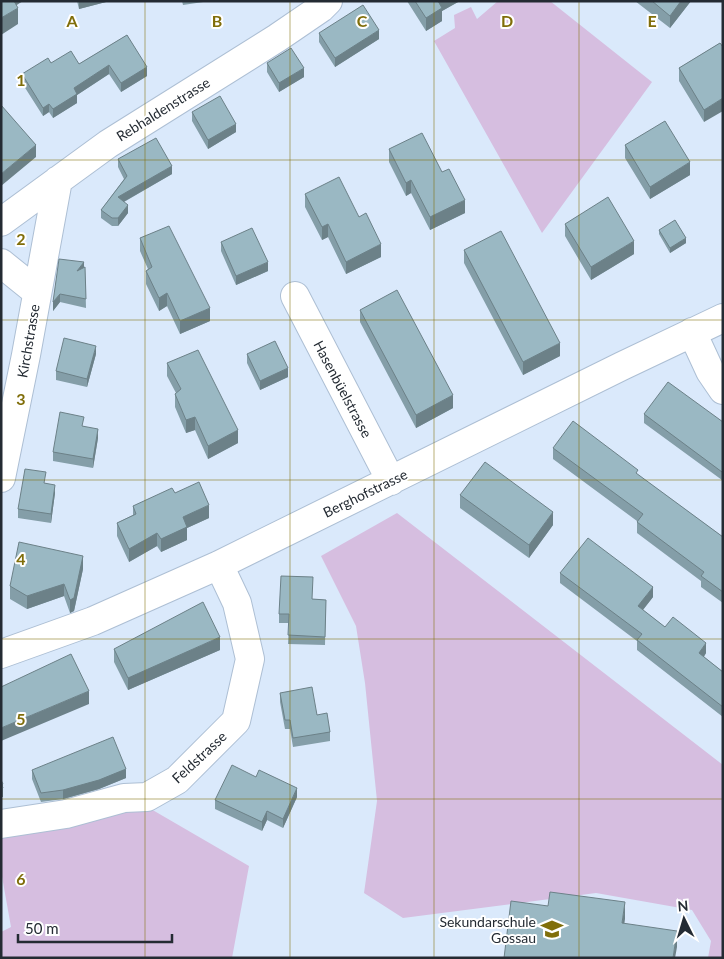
<svg xmlns="http://www.w3.org/2000/svg" width="724" height="959" viewBox="0 0 724 959" font-family="Lato,sans-serif">
<style>
.green{fill:#d6bee0}
.lines{fill:none;stroke-linecap:round;stroke-linejoin:round}
.minor-casing{stroke:#adbfd4;stroke-width:30}
.minor{stroke:#fff;stroke-width:28}
.wall{fill:#849ea8}
.shaded-wall{fill:#6c8188}
.building{fill:#9ab8c3;stroke:#6c8188}
.grid{fill:none;stroke:#806e0a;stroke-width:1;stroke-opacity:0.55}
.labels{text-anchor:middle;dominant-baseline:central;stroke-width:4;stroke-linejoin:round;paint-order:stroke}
.street-label{font-size:14px;fill:#242b33;stroke:#fff}
.poi-label{font-size:14px;fill:#242b33;stroke:#fff;text-anchor:end}
.grid-label{font-size:16px;text-anchor:middle;font-weight:bold;fill:#806e0a;stroke:#fff;stroke-width:4;stroke-linejoin:round;paint-order:stroke}
</style>
<rect width="100%" height="100%" fill="#dae9fb"/>
<path class="green" d="M498,1H550L652,82L542,233L434,41L455,28L454,15L471,7L477,19Z
M397,513L723,765V958H708L711,941L692,910L596,893L403,918L364,893L377,801L365,683L356,626L321,556Z
M144,805L249,866L232,958H1V932L11,927L1,871V834Z"/>
<g class="lines">
<g class="minor-casing">
<path id="minor" d="M1,222L108,144L277,38L321,8L328,1
M1,263L37,292
M295,296L391,481
M692,332L710,371L723,390
M1,478L26,355L58,180
M1,654L93,621L219,565L622,366L723,318
M1,824L66,814L124,798L147,797L177,780L236,721L250,659L237,603L219,565"/>
</g>
<use href="#minor" class="minor"/>
</g>
<path class="wall" d="M77,1H106V2L79,9Z
M182,1H210L183,5Z
M407,1H458V2L442,11V21L426,31Z
M635,1H691L670,28Z
M319,33L379,39L335,67L319,42Z
M127,35L147,76L121,92L109,74L77,95V103L53,118L49,112L43,116L22,83V74L51,63L79,64Z
M720,43L704,122L679,81V68Z
M267,63L304,77L279,92L267,72Z
M192,112L236,132L208,149L192,121Z
M625,145L690,175L650,199L625,158Z
M389,149L442,172L465,213L430,230L411,193L406,196L389,162Z
M118,159L172,174L124,202L128,213L118,226H112L101,218V210L124,179L118,167Z
M305,194L359,217L381,257L346,274L328,237L322,240L305,207Z
M565,224L634,254L591,280L565,236Z
M659,230L686,243L670,253L659,234Z
M140,238L210,321L180,334L167,306L159,311L146,284V271L148,269L140,251Z
M221,242L268,271L236,285L221,251Z
M464,250L560,356L523,375L464,263Z
M84,262V268L85,267L86,308L60,302L53,311V302Z
M360,310L453,408L416,428L360,322Z
M96,354L87,387L56,380V371Z
M247,354L288,377L260,390L247,363Z
M167,363L238,443L208,459L195,430L186,433L175,407V394L176,393L167,376Z
M644,414L723,422L722,480L644,423Z
M84,426L98,438L93,468L53,461V452Z
M553,448L638,475L723,537V603L701,587V581L637,533V521L553,459Z
M46,483L55,493L51,523L18,518V509Z
M175,493L209,518L187,528V540L161,552L157,546L129,562L117,536V523L133,515V506Z
M460,495L553,525L529,558L460,508Z
M83,569L74,611L70,613L64,596L27,609L10,599V586Z
M560,573L653,597L643,610L665,627L706,653L704,657L723,672V717L637,650V641L560,583Z
M313,599L326,600L325,645L288,644L289,623H279V614Z
M114,649L220,650L128,690L114,662Z
M280,693L317,715L330,732V741L293,747L290,729H285L280,702Z
M32,770L126,778L99,789L63,799L41,802L32,779Z
M297,797L283,828L267,820L262,831L215,809V800Z"/>
<path class="shaded-wall" d="M9,1H23L9,10Z
M79,1H106V2L79,9Z
M438,1L458,2L442,11V21L426,31V18Z
M681,1H691L670,28V16Z
M18,8V24L1,35V18Z
M379,30V39L335,67V58Z
M109,65V74L77,95V103L53,118V109L74,88Z
M147,67V76L121,92V83Z
M304,68V77L279,92V83Z
M723,98V111L704,122V110Z
M49,104V112L43,116V108Z
M236,124V132L208,149V140Z
M36,145V157L1,186V174Z
M690,162V175L650,199V187Z
M172,166V174L118,205V197Z
M411,180V193L406,196V183Z
M465,200V213L430,230V217Z
M128,205V213L118,226V218Z
M328,224V237L322,240V227Z
M686,238V243L670,253V248Z
M634,241V254L591,280V267Z
M381,244V257L346,274V262Z
M84,262V270L77,271Z
M268,262V271L236,285V276Z
M167,293V306L159,311V298Z
M60,294V302L53,311V302Z
M210,308V321L180,334V321Z
M560,343V356L523,375V362Z
M96,346V354L87,387V379Z
M288,368V377L260,390V381Z
M453,395V408L416,428V415Z
M195,417V430L186,433V420Z
M98,429V438L93,468V459Z
M238,430V443L208,459V446Z
M55,485V493L51,523V514Z
M209,505V518L187,528V540L161,552V539L183,517Z
M553,512V525L529,558V545Z
M157,533V546L129,562V549Z
M83,556V569L74,611L70,613V600Z
M64,584V596L27,609V596Z
M653,587V597L638,616V606Z
M220,637V650L128,690V678Z
M706,643V653L699,663V653Z
M89,691V704L1,741V728Z
M126,769V778L99,789L63,799V790Z
M3,784V797H1V789L2,785Z
M297,788V797L283,828V819Z
M267,811V820L262,831V822Z
M625,902V919L622,940V923Z
M677,931V947L675,958H673Z"/>
<path class="building" d="M1,1H14L18,8L1,18Z
M415,1H438L442,8L426,18Z
M652,1H681L670,16Z
M363,5L379,30L335,58L319,33Z
M127,35L147,67L121,83L109,65L74,88L77,94L53,109L49,104L43,108L22,74L48,58L51,63L71,51L79,64Z
M720,43L723,47V98L704,110L679,68Z
M291,48L304,68L279,83L267,63Z
M220,96L236,124L208,140L192,112Z
M1,105L36,145L1,174Z
M665,121L690,162L650,187L625,145Z
M422,133L442,172L449,169L465,200L430,217L411,180L406,183L389,149Z
M156,138L172,166L118,197L128,205L118,218H112L101,210L127,176L118,159Z
M339,177L359,217L366,213L381,244L346,262L328,224L322,227L305,194Z
M608,197L634,241L591,267L565,224Z
M675,220L686,238L670,248L659,230Z
M169,226L210,308L180,321L167,293L159,298L146,271L152,267L140,238Z
M252,228L268,262L236,276L221,242Z
M501,231L560,343L523,362L464,250Z
M59,259L84,262L77,271L85,267L86,299L60,294L53,302Z
M397,290L453,395L416,415L360,310Z
M64,338L96,346L87,379L56,371Z
M275,341L288,368L260,381L247,354Z
M198,350L238,430L208,446L195,417L186,420L175,394L181,389L167,363Z
M668,382L723,422V470L722,472L644,414Z
M60,412L84,417L82,426L98,429L93,459L53,452Z
M573,421L638,470L636,473L723,537V592L701,576L704,572L637,522L643,514L553,448Z
M485,462L553,512L529,545L460,495Z
M25,469L46,472L44,483L55,485L51,514L18,509Z
M199,482L209,505L183,517L187,527L161,539L157,533L129,549L117,523L136,514L133,506L172,488L175,493Z
M588,538L653,587L638,606L665,627L673,617L706,643L699,653L723,672V707L637,640L642,634L560,573Z
M19,542L83,556L74,598L70,600L64,584L27,596L10,586Z
M281,576L313,577L312,599L326,600L325,637L288,635L289,614H279Z
M203,602L220,637L128,678L114,649Z
M71,654L89,691L1,728V687Z
M312,687L317,715L327,713L330,732L293,738L290,720H285L280,693Z
M113,737L126,769L99,780L63,790L41,793L32,770Z
M232,765L256,777L259,770L297,788L283,819L267,811L262,822L215,800Z
M1,780L3,784L2,785L3,788L1,789Z
M550,892L625,902L622,923L677,931L673,958H504L511,901L548,906Z"/>
<path class="grid" d="M145,1V958M290,1V958M434,1V958M579,1V958M1,160H723M1,320H723M1,480H723M1,639H723M1,799H723"/>
<defs>
<g id="school-bare" transform="scale(1.725)"><path d="M0-5L7-2L0 1L-7-2ZM-4 1L0 2.5L4 1V4Q0 6-4 4Z" fill="#806e0a" stroke="#fff" stroke-width="2.5" paint-order="stroke"/></g>
</defs>
<g fill-rule="evenodd">
<use href="#school-bare" x="552" y="929"/>
</g>
<g class="labels">
<g class="street-label">
<text transform="translate(163 109) rotate(-32)">Rebhaldenstrasse</text>
<text transform="translate(28 341) rotate(-80)">Kirchstrasse</text>
<text transform="translate(343 389) rotate(62)">Hasenbüelstrasse</text>
<text transform="translate(365 493) rotate(-26)">Berghofstrasse</text>
<text transform="translate(199 757) rotate(-43)">Feldstrasse</text>
</g>
<g class="poi-label">
<text x="536" y="921">Sekundarschule<tspan x="536" dy="16">Gossau</tspan></text>
</g>
</g>
<g class="grid-label">
<text x="72" y="27">A</text>
<text x="217" y="27">B</text>
<text x="362" y="27">C</text>
<text x="507" y="27">D</text>
<text x="652" y="27">E</text>
<text x="21" y="86">1</text>
<text x="21" y="245">2</text>
<text x="21" y="405">3</text>
<text x="21" y="565">4</text>
<text x="21" y="725">5</text>
<text x="21" y="885">6</text>
</g>
<rect width="724" height="959" fill="none" stroke="#242b33" stroke-width="5"/>
<g transform="translate(684 919) rotate(355)" stroke="#ffffff" stroke-width="4" paint-order="stroke">
<path d="M0-4L9 19L0 12L-9 19Z" fill="#242b33"/>
<text y="-8" font-size="14" font-weight="bold" text-anchor="middle" fill="#242b33">N</text>
</g>
<path d="M18 934v8h154v-8" fill="none" stroke="#242b33" stroke-width="2.5"/>
<text x="25" y="934" font-size="15" fill="#242b33" stroke="#ffffff" stroke-width="4" paint-order="stroke">50 m</text>
</svg>
